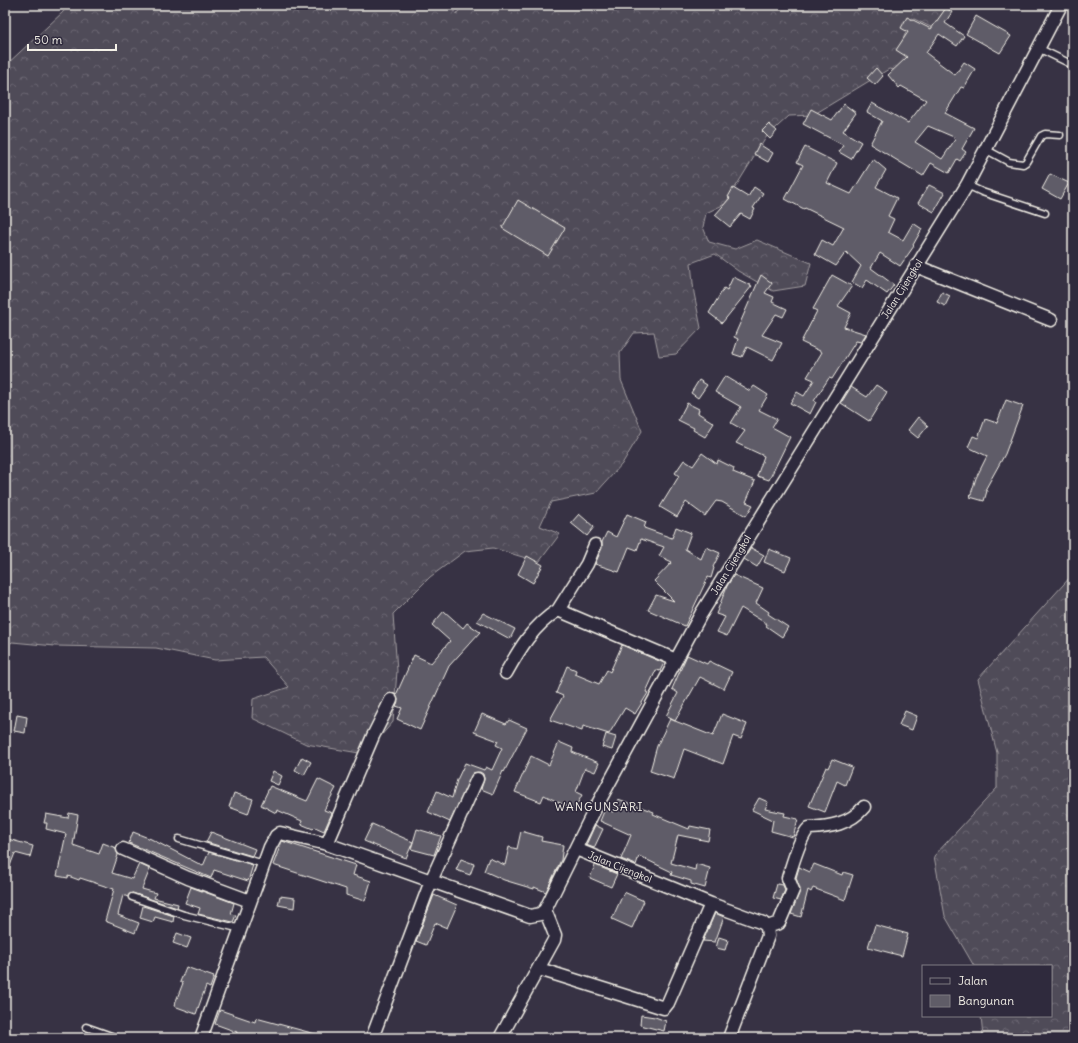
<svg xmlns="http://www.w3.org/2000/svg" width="1078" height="1043" viewBox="0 0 1078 1043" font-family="Delius,sans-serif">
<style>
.forest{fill:url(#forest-crowns);stroke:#a29ea0}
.building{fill:#5f5c67;stroke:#f4f1e8;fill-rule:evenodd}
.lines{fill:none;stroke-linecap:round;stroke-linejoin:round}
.service-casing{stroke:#f4f1e8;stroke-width:9}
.minor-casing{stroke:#f4f1e8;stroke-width:15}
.service{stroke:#2f2a3d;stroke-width:6}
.minor{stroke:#2f2a3d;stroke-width:12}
.labels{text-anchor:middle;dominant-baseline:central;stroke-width:3;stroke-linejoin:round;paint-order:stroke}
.street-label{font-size:10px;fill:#f4f1e8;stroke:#2f2a3d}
.quarter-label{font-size:12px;letter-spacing:1px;fill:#f4f1e8;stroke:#2f2a3d}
</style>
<defs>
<pattern id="forest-crowns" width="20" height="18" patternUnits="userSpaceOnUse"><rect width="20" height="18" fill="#504b59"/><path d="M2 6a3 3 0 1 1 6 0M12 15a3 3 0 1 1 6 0" fill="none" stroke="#6a6571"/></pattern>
</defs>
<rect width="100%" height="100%" fill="#373244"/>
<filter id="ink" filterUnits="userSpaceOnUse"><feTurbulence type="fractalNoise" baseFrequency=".025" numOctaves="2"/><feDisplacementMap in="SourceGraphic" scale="8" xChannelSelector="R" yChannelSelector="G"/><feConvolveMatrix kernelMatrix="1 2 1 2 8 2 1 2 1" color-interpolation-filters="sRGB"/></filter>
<g filter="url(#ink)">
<path class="forest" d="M67,5H453L456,14L464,5H951L937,30L912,18L901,44L918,61L911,73L889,69L813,115L789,116L767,136L725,204L706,213L703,227L709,242L735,249L757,240L811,263L805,286L773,291L738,271L715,254L691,263L694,293L701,328L676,354L659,356L654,332L634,333L620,353L621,380L642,431L622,464L596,493L551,502L540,526L560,534L539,562L493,548L465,551L430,577L393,614L397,671L393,722L365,754L306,744L252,718L253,699L289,687L263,657L215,660L156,648L55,646L12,642L5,649V66L63,12Z
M1073,574V1038H982L983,1036L981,1016H1051V966H974L945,916L934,856L997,788V753L978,679Z"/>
<path class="building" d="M946,8L952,12L945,23L964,36L957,46L939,34L926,53L955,75L964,62L975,69L964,88L961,87L945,113L974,128L962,149L966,152L960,161L957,159L949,173L931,163L923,176L870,144L882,121L867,112L872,103L908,123L926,100L901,86L899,88L888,75L907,57L896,50L908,32L901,28L907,17L931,29ZM928,126L956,138L942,159L915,142Z
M976,16L1011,36L1000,53L966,34Z
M876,68L883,76L875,85L867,78Z
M844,104L856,113L843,131L861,142L851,159L839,152L843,145L803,124L811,109L832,120Z
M769,124L777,131L770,139L762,131Z
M759,144L773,153L768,162L754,154Z
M805,147L837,163L827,183L851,194L873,159L886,170L876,187L897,198L888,216L894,219L888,232L903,240L913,223L922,229L913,245L914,246L900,266L880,253L871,268L894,285L887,294L867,280L862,288L852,282L861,266L846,252L836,266L815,254L822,240L833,246L844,227L805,208L804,209L785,199L803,165L797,162Z
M1050,174L1069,183L1060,199L1042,189Z
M929,185L945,193L934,212L918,203Z
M754,187L763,193L753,208L755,209L750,219L741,214L730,227L715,215L730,198L728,197L733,188L748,197Z
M518,200L565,228L548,256L502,228Z
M761,275L772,283L765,293L774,297L772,302L787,309L783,317L776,314L762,335L782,343L773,360L747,347L742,357L733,354L738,339L734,337Z
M832,275L852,286L838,306L851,313L844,327L866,334L861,342L856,341L832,379L829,378L814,401L816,402L810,414L790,403L797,392L804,396L814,380L807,377L822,352L801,342L817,311L813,309Z
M733,277L752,286L722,323L709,313L724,288L727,290Z
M942,292L950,296L945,306L937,302Z
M725,376L750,391L754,386L768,395L759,410L777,419L772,427L790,437L769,480L757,476L764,456L736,443L745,431L731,423L741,407L715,392Z
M699,380L707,385L698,398L691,393Z
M876,385L887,392L869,421L841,403L851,387L867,397Z
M1006,400L1023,406L1005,454L985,490L987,491L984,501L970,497L976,478L987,456L968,447L973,436L978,438L985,419L997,423Z
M687,403L699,409L698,413L714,423L705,437L693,430L694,428L678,420Z
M918,417L928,426L918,438L908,430Z
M702,453L717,464L718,460L734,468L733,472L755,481L746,502L753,505L746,516L722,502L716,501L705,516L686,502L677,517L660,507L679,476L675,473L684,460L693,466Z
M579,514L594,527L587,536L571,523Z
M627,514L646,522L644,528L672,538L676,527L691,533L685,549L701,559L706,547L720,553L713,567L714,568L711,578L708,577L685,626L648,610L656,595L674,601L654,581L672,562L659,556L664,547L641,539L637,550L629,547L619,572L595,564L602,548V542L607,532L616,537Z
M751,548L764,555L757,567L744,559Z
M769,549L791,558L785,571L764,562Z
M527,556L543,565L533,583L518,574Z
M734,575L763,588L756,603L769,612L768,614L788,627L782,637L766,626L767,624L741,608L727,636L717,632L725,617L716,614L727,586Z
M444,611L463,628L467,623L480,632L449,666L420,730L397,719L402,708L396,706L398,700L396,695L414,655L431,663L450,641L432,625Z
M483,613L515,629L510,639L477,621Z
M622,645L664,663L660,671L656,670L646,692L648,693L635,714L625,708L609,734L583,726L582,731L550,720L563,696L556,693L567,666L576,670L575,674L599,684L607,670L610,672Z
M687,655L707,664L709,661L732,672L724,689L700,677L675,721L666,716L678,693L672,689Z
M905,711L917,716L912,730L899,725Z
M482,714L506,724L509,720L527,728L504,772L503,771L493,794L481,789L484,779L483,774L480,772L473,773L450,822L428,812L437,791L452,798L457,780L465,763L484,770L486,767L492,770L502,748L496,745L498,741L474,732Z
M722,714L747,724L741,739L733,736L723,764L684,749L674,779L650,771L657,746L670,719L713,736Z
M17,715L27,717L25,733L14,731Z
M606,734L616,737L612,750L602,747Z
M559,742L573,748L572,752L599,763L595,772L585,768L576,792L582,795L574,810L544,795L541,802L515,792L531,756L549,765Z
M302,757L311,762L304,775L295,770Z
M832,759L852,767L845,785L837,781L825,812L809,806L826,767L828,768Z
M273,771L282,776L278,785L269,781Z
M318,779L336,788L324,810L332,813L324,831L315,827L313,829L301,824L302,821L277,810L276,813L261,805L270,786L307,801Z
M234,793L253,799L248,814L229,807Z
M759,798L768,802L765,809L785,813L784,816L798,819L793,837L771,831L773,820L752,810Z
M618,799L646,809L654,812L653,814L689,829L690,826L710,830L708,841L678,835L671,863L695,870L696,864L710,868L705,888L691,884V881L671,875L672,872L639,856L636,865L621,859L631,835L600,821L605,809L613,812Z
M69,813L78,815L73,845L99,854L103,843L116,848L118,855L112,873L132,879L139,864L150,869L142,889L156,893L154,898L178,904L177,908L132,893L128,897L123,895L118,915L139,923L135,933L105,921L114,889L80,878L79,880L68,876V878L57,876L66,834L46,829L47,823H44L46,814L68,818Z
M372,824L413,842L406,858L364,841Z
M595,825L603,829L594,848L586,845Z
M417,829L441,836L434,855L411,849Z
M521,831L542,837L541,841L563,845L561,860L546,892L534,887V889L504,880L484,871L489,858L505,865L509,847L517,849Z
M133,832L151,839L203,866L209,852L253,865L248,881L214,870L211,878L129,843Z
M211,832L255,849L252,856L206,842Z
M8,839L33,846L30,857L15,853L6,876L5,848Z
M282,841L356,865L353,875L371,881L365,901L346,895V889L273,865Z
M461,859L474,864L470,875L456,870Z
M814,864L842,875L843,872L853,875L845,900L813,888L811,892L808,890L801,917L791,914L800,890L796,878L799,867L810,872Z
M595,865L617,874L611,887L590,878Z
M777,884L783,885L785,890L781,900L773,898Z
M191,887L234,903L231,914L236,915L233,922L198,914L200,908L185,903Z
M624,892L644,901L632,928L612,919Z
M434,895L457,905L447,928L435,923L426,945L416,941Z
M280,896L295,898L294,908L278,905Z
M143,906L174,916L173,922L155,917L153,922L140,918Z
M715,913L724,917L715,942L703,941Z
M875,925L908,934L902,956L868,947Z
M177,933L191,938L187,948L173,943Z
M719,937L728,940L725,950L716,948Z
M186,967L214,977L210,988L206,986L196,1014L174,1006L183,983L180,982Z
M220,1010L255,1022L256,1018L319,1035L318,1038H245L236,1035L237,1032L215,1024Z
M641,1015L655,1017L666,1021L664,1031L640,1025Z"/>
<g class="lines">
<g class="service-casing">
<path id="service" d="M1038,48L1073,65
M985,149L1009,162L1023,164L1026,162L1041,136L1045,134L1060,135
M967,185L982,192L1045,213
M179,839L264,864
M132,897L184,915L241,929
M86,1027L117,1038"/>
</g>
<g class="minor-casing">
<path id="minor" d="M916,266L1051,320
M595,545L587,564L558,610L676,660
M506,673C520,648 533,626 558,610
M327,844L373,736L391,700
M123,849L188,878L250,901
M576,849L711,904L763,923L767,927L768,936L729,1038
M767,927L779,923L793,890L788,878C792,866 800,836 809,828C830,827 850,824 864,807
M539,969L664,1008L668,1003L711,904
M201,1038L270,847L276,836L280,833L327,844L530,916L540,914L545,910L595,809L701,614L967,185L1061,5
M372,1038L431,881L477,779
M500,1038L554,940L555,935L545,910"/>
</g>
<use href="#service" class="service"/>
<use href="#minor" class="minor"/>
</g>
</g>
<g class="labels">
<g class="street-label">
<text transform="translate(902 289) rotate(-58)">Jalan Cijengkol</text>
<text transform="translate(731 565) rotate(-59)">Jalan Cijengkol</text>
<text transform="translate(620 867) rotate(22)">Jalan Cijengkol</text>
</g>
<g class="quarter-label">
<text x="599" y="806">WANGUNSARI</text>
</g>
</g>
<rect width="1078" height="1043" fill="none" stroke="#2f2a3d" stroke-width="20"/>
<rect x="10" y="10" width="1058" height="1023" fill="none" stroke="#f4f1e8" stroke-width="1.5" filter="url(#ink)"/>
<rect x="922" y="965" width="130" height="52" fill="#2f2a3d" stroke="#7e7a81"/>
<rect x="930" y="978" width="20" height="6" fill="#2f2a3d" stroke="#7e7a81"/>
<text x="958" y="985" font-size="12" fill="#f4f1e8">Jalan</text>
<rect x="930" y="995" width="20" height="12" fill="#5f5c67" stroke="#7e7a81"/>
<text x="958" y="1005" font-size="12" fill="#f4f1e8">Bangunan</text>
<path d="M28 44v6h88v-6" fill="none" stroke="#f4f1e8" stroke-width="2"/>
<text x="34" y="44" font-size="12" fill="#f4f1e8" stroke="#2f2a3d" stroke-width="3" paint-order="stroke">50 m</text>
</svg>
